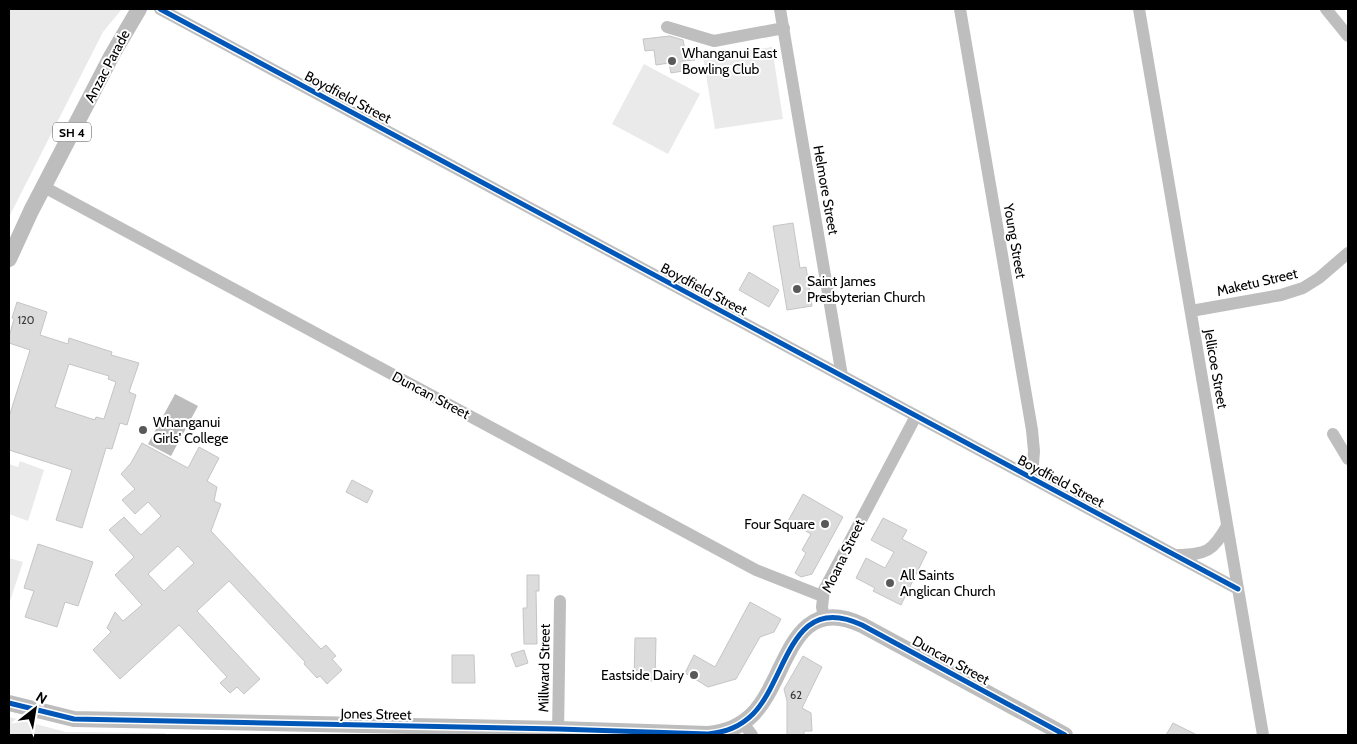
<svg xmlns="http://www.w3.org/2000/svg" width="1357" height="744" viewBox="0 0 1357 744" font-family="Cabin,sans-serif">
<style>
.green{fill:#eaeaea}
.water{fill:#bcbcbc}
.building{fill:#dcdcdc;stroke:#c5c5c5;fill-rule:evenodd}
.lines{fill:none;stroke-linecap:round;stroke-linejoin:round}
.minor{stroke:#bebebe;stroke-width:12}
.major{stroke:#bdbdbd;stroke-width:16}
.cycleway-casing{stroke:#fff;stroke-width:8}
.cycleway{stroke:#0057b8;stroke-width:5}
.poi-dot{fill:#595959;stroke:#fff;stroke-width:2}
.labels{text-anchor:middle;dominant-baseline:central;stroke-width:4;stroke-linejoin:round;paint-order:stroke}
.number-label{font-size:11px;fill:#373737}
.shield{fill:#fff;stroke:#4c4c4c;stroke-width:1}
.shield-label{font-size:12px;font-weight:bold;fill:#000}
.poi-label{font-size:14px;fill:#000;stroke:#fff;text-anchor:start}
.street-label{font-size:14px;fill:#000;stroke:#fff}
</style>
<rect width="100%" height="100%" fill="#fff"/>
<path class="green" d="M9,9H122L103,32L9,217Z
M772,47L783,119L715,129L703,57Z
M644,64L700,94L668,154L612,124Z
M20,461L44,470L28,521L9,514V464L18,467Z
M9,558L23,562L10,601H9Z
M9,717L66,732L165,733V735H9Z"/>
<path class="water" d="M175,394L198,406L171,456L148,444Z"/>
<path class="building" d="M670,36L683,40L685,50L693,49L695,60L682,61L683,71L671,73L669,63L656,65L654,50L645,51L643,39Z
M793,223L800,268L806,267L812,306L787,310L773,226Z
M749,272L779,290L769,307L739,290Z
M17,302L47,312L40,335L68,344L69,338L112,352L111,355L139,363L129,392L136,395L127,425L120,423L112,449L106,448L82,528L56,520L72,470L9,450V417L30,350L9,343V337L14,319L12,318ZM69,364L109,376L108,379L116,382L104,419L96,417L95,420L55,407Z
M142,443L188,468L199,447L219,458L207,481L217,487L214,501L221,504L211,531L321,649L326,645L336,656L332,659L342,670L327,684L320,676L317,678L304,664L305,662L229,581L197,611L260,679L244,694L237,687L230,693L220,683L227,677L179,625L120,679L93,650L111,632L107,628L115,612L123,621L142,605L115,575L134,557L109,530L124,517L141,535L161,516L148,502L135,514L122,500L135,489L121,474L131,463ZM178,546L194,563L164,591L148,574Z
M352,480L373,491L367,503L346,492Z
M803,494L843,517L812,574L801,577L795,573L806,553L802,550L811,534L788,521Z
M883,518L907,530L902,539L927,552L901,605L873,591L875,588L856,578L866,558L885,568L894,552L871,540Z
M38,544L93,562L78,606L65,602L57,627L25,617L34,591L24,588Z
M527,575H539V591H536L537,644H524L523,608H527Z
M750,602L781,619L774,632L760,637L736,679L708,687L685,673L694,655L715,667Z
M635,638H656L655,681L634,680Z
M524,650L528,663L516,667L511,654Z
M452,655H474L475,683H452Z
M803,656L822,667L802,708L811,713L812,731H804V735H787V701L784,689Z
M1173,723L1197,735H1166Z"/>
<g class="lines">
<path class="minor" d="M160,9L1238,589
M780,9L842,376
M960,9L1032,430L1034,451L1032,478
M1139,9L1263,735
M1326,9L1348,36
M667,27L714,41L784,28
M44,187L756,570L822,596
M1191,311L1281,295L1303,288L1319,278L1348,253
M1333,434L1348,459
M1177,555C1207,554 1212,552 1227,526
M824,618L822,607L824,590L916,416
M743,723L752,735
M558,735L560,601"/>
<path class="major" d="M9,259L31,211L112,55L139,9
M9,703L74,719L558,729L708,734C726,732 740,727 753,714C788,678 790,591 862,625L1065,735"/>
<g class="cycleway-casing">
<path id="cycleway" d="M160,9L1238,589
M9,703L74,719L558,729L708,734C726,732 740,727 753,714C788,678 790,591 862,625L1065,735"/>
</g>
<use href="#cycleway" class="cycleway"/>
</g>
<g class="poi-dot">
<circle cx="672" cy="61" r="5"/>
<circle cx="797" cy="289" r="5"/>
<circle cx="143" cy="430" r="5"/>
<circle cx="825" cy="524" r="5"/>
<circle cx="890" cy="583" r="5"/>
<circle cx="694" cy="675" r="5"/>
</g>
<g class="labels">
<g class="number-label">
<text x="26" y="320">120</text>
<text x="796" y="695">62</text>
</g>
<rect class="shield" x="53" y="122.5" width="38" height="19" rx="4"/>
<g class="shield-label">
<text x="72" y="132">SH 4</text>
</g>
<g class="poi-label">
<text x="682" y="53">Whanganui East<tspan x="682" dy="16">Bowling Club</tspan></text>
<text x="807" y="281">Saint James<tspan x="807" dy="16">Presbyterian Church</tspan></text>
<text x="153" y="422">Whanganui<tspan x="153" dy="16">Girls' College</tspan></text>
<text x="815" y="524" text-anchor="end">Four Square</text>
<text x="900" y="575">All Saints<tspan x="900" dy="16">Anglican Church</tspan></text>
<text x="684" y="675" text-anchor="end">Eastside Dairy</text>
</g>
<g class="street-label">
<text transform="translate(107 66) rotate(-62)">Anzac Parade</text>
<text transform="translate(348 97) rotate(28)">Boydfield Street</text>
<text transform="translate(826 190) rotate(80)">Helmore Street</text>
<text transform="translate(1015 241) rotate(80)">Young Street</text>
<text transform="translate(1257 282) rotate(-13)">Maketu Street</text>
<text transform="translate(704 289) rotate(28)">Boydfield Street</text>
<text transform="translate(1216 369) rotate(80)">Jellicoe Street</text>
<text transform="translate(431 395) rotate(28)">Duncan Street</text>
<text transform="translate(1061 481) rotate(28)">Boydfield Street</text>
<text transform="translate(843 556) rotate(-64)">Moana Street</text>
<text transform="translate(951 660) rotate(29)">Duncan Street</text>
<text transform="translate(544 668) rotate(-89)">Millward Street</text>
<text transform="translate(376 714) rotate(1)">Jones Street</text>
</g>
</g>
<rect width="1357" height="744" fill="none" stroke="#000000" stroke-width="20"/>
<g transform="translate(35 709) rotate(31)" stroke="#ffffff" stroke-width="4" paint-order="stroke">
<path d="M0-4L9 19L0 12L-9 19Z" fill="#000000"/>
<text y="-8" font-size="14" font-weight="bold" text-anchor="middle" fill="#000000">N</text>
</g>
</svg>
